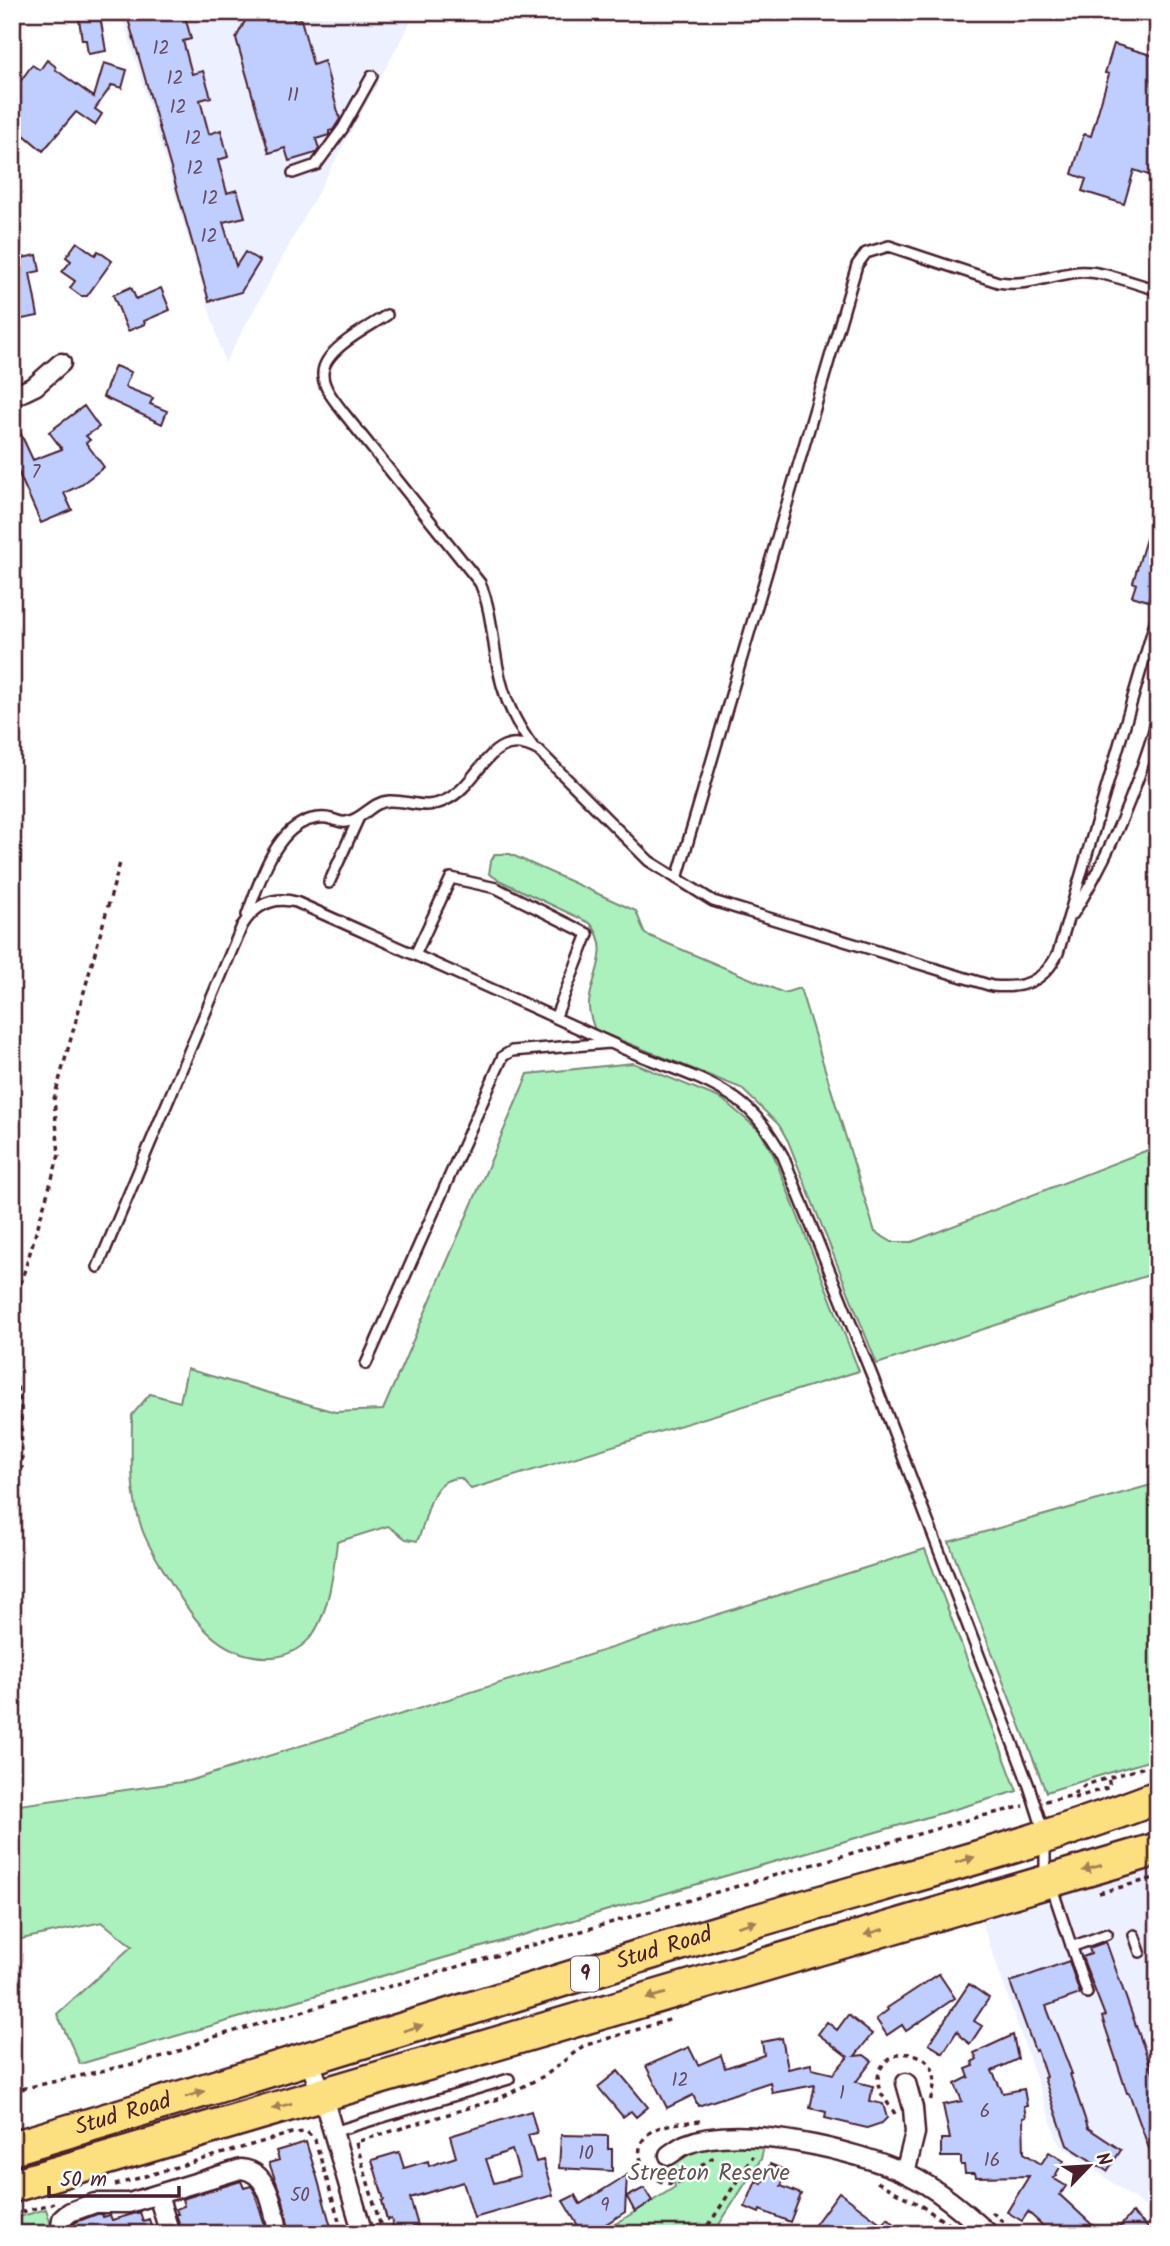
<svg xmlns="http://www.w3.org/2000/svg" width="1170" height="2246" viewBox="0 0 1170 2246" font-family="Kalam,sans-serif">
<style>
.built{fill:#ecf0ff}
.green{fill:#aaf1be;stroke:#7a8874;stroke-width:2}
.building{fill:#bfceff;stroke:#4a1f2b;stroke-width:2;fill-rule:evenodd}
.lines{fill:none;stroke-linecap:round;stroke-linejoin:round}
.lane-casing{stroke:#4a1f2b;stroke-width:14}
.street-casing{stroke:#4a1f2b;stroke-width:23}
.highway-casing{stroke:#4a1f2b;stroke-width:37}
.path{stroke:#4a1f2b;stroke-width:3.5;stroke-dasharray:5 5;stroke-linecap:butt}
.lane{stroke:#fff;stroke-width:9}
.street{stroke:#fff;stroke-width:18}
.highway{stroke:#fce080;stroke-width:32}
.oneway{fill:#a38056}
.labels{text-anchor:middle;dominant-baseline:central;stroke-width:5;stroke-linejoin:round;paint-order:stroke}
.number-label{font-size:19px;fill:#674b60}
.shield{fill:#fff;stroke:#80626b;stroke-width:2}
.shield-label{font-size:21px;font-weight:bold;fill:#4a1f2b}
.street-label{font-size:23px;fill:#4a1f2b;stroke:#fff}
.park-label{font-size:23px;fill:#625450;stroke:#fff}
</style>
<rect width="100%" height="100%" fill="#fff"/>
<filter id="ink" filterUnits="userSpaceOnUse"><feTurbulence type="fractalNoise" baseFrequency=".0143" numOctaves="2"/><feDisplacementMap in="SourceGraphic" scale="14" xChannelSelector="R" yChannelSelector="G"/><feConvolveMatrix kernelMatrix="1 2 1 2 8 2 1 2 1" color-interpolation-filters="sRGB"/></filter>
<g filter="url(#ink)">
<path class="built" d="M121,12H416L225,363Z
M1158,1849V2051L1152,2054L1158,2070V2216L1059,2144L975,1902Z"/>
<path class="green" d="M495,854H510L636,911L645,934L784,993L800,988L875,1232L892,1242H912L1158,1146V1272L877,1364L788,1141L779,1125L741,1088L595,1030C592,1021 588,1013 589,1003C592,973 613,950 590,923L501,881L489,874L491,861Z
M633,1063L722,1099L760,1131L774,1156L859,1371L471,1489L461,1478C427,1477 429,1519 417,1541L406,1539L388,1526L337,1542C334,1569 329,1611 313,1634C304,1647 288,1656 273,1657C217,1660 191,1616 166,1574C157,1559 146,1543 141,1526C129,1491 132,1451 132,1415L150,1394L180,1402L187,1369L335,1412L383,1410L528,1074Z
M1158,1483V1758L1046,1792L949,1542Z
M925,1549L1017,1791L80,2064L57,2014L132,1946L102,1922L12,1941V1806L189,1781Z
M766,2138L761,2159L713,2234H599L675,2187L669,2155L686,2144Z
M46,2209L54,2234H12V2219Z"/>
<path class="building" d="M126,12H184L191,39L183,41L192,74L203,71L211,97L200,100L209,134L221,130L228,157L218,160L227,193L237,190L245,217L223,222L236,266L245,252L260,261L241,292L209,301Z
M256,12H292L294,20L301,19L313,65L324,61L340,119L333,130L329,131V135L316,139L319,149L316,153L289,161L285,148L269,153L236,38L245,21Z
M100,16L106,51L88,54L86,40H82L79,19Z
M1114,44L1158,57V178L1134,170L1124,204L1082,191L1086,179L1072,174L1084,134L1091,136L1109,74L1105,73Z
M47,60L55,66L56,70L94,97L104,63L127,70L122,88L112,85L95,109L102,114L95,125L76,112L43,151L24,135L12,149V93L32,65L40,70Z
M77,242L95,255L98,251L112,261L87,296H81L70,288L75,281L62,272L71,261L66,257Z
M37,255L40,271L30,273L38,316L12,321V260Z
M131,287L136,299L161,288L170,310L144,321L145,324L128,331L113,295Z
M115,366L131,372L125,387L153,398L150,404L167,411L162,424L103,397Z
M84,406L99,427L86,436L90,440L86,443L104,467L79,486L64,493L72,510L41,523L12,458V415L33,460L62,449L49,432Z
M1154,512H1158V583L1153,581L1148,601L1132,596L1136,584L1133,582Z
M1106,1942L1158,2087V2168H1156L1129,2093H1127L1102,2017L1105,2016L1082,1957L1091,1954L1089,1948Z
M1069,1961L1080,1994L1046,2006L1072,2074H1070L1088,2128L1121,2150L1107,2171L1067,2145L1044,2078L1046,2077L1037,2050L1035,2051L1010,1982Z
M939,1974L955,1998L906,2031L902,2025L887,2035L876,2019L888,2010L887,2008Z
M969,1984L989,1998L974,2021L982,2026L970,2044L961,2037L957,2031L943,2053L929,2044Z
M848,2015L872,2034L855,2056L864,2055L872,2061L856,2082L873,2086L870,2101L883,2104L887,2118L882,2123L867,2128L825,2118L826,2112L810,2108L815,2085L772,2093L770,2082L698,2106L693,2095L667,2108L646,2066L689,2047L698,2065L721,2055L725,2068L764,2055L762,2042L782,2038L788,2069L811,2064L812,2069L833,2074L848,2057L818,2034L827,2022L837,2030Z
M1013,2035L1018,2059L992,2071L1003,2093L1024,2089L1027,2106H1024L1026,2117L1023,2118L1024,2153L1041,2164L1049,2152L1064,2161L1056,2174L1057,2176L1053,2178L1066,2186L1060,2195L1102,2234H1052L1028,2212L1022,2221L1007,2212L1029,2176L976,2177L975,2173H965L964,2165H961V2157H941V2139H950L943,2105L962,2101L955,2084L969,2077L966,2069L974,2066L972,2062L977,2059L974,2053Z
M618,2071L648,2107L636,2117L631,2111L623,2117L598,2087Z
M531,2111L537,2133L528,2135L536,2162L543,2160L553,2195L474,2218L463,2182L410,2198L418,2226L413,2227L416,2234H395L391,2219L387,2220L382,2201L384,2200L372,2160L399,2152L404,2168L428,2161L429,2166L456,2157L450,2136ZM512,2150L520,2176L494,2183L486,2159Z
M561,2135L608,2136V2149H612V2171L559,2168Z
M306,2142L317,2177L333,2234H290L283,2200L269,2163L279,2160L276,2151Z
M770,2164L787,2171L781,2186L801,2194L790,2222L760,2210L759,2213L745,2207L756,2181L762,2184Z
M627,2175L625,2212L590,2234H583L563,2201L575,2195L580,2204Z
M241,2181L244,2188L251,2186L254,2190L267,2232L261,2234H183L176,2214H178L176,2209L184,2206L182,2199Z
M644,2188L652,2201L635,2212L627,2197Z
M839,2192L882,2224L888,2218L905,2234H808Z
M140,2212L143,2221L149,2219L154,2234H74L73,2225L76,2222L97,2214H102L103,2217L110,2215L112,2220Z
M1132,2213L1155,2234H1113Z"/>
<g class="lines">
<g class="lane-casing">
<path id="lane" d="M293,173L316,165L343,128L372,76
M387,315C369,327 324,349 323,373C322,387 335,401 343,412L480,583C492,611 492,639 498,668C503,696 516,724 533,747
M677,879L857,265L866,253L889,246L998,282C1028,287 1049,275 1078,272C1102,270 1135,284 1158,290
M329,883L359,817
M1073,914C1110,855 1139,783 1158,717
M247,915C258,886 272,839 300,824C308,819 322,816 331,819C337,820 340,823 346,822C363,820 371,802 389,801C410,800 424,811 446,800C482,783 490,723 539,751L649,861L713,901L992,986C1023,989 1044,982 1058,953L1158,612
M415,955L451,878L496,888L588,934L556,1016
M98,1267L242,926C255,905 273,896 296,902C406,951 515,999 624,1049C660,1065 703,1076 736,1099C757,1114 770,1133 783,1156L873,1378L1029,1786L1045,1836V1867L1087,1993
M366,1364L503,1056L512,1051L610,1043
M1134,1935L1140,1952
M1071,1947L1107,1934
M333,2132L509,2079"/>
</g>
<g class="street-casing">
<path id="street" d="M12,397L35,386L61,363
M309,2060L322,2094L363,2234
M669,2155C675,2151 681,2146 687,2144C740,2123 857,2150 907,2174C938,2189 963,2211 989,2234
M905,2173L915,2133L913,2108L906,2083
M158,2195L170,2234
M60,2234L62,2219L70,2212L95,2203H129L241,2169C270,2171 273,2211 279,2234"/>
</g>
<g class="highway-casing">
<g id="highway">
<path id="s1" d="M12,2148C253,2077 492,2001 732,1928C874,1885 1019,1851 1158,1797"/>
<path d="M12,2186L1158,1849"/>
</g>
</g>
<path class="path" d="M12,1313L59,1155L54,1099L120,863
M12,1357L21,1408L22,1468L12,1503
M1074,1798L1110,1787L1108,1777
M1045,1801L1071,1796L1085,1785L1158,1763
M1099,1893L1158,1877
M12,2091L164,2057L214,2037L974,1818L1024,1806
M895,2114C889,2103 878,2094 878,2081C877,2049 928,2043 934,2075C936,2084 932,2093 930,2102
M700,2121C684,2123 666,2123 652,2131C624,2149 648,2189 679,2183C695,2179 699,2161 718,2156
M877,2182L920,2205L951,2226
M115,2185L292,2133L307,2132L315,2140L343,2234
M992,2212L1016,2234
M12,2215L54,2203
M383,2234L356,2142L498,2099L546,2075L583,2046L672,2019
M675,2234H676
M703,2234L753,2156"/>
<use href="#lane" class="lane"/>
<use href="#street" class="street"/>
<use href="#highway" class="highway"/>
</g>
<defs><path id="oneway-solid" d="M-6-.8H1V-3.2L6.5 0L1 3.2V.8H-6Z" transform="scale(1.75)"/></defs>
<g class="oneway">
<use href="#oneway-solid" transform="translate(965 1860) rotate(-16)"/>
<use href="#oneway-solid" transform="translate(1092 1868) rotate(164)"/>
<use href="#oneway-solid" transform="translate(747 1924) rotate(-16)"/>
<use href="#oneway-solid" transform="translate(874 1932) rotate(164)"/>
<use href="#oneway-solid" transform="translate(656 1996) rotate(164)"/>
<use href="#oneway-solid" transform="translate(413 2028) rotate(-17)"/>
<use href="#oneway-solid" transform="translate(195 2094) rotate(-17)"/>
<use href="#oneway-solid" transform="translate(282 2106) rotate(164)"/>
</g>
</g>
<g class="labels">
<g class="number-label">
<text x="161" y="49">12</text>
<text x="175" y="79">12</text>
<text x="293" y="96">11</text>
<text x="178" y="108">12</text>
<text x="193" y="139">12</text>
<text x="195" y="169">12</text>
<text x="210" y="199">12</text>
<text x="209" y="237">12</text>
<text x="36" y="473">7</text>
<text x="680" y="2081">12</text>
<text x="842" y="2094">1</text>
<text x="985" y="2112">6</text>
<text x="586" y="2154">10</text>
<text x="992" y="2161">16</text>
<text x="300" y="2196">50</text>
<text x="605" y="2206">9</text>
</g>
<rect class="shield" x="571" y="1956.5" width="28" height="35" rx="5"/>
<g class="shield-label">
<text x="585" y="1974">9</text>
</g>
<g class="street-label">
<text stroke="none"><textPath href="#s1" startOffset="682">Stud Road</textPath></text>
<text stroke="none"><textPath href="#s1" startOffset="116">Stud Road</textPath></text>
</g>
<g class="park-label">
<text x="709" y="2174">Streeton Reserve</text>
</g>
</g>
<rect width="1170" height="2246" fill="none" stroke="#fff" stroke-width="42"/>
<rect x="21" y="21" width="1128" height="2204" fill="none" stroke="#4a1f2b" stroke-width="2.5" filter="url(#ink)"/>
<g transform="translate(1089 2166) rotate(65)" stroke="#ffffff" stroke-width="5" paint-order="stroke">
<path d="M0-5L12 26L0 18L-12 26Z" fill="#4a1f2b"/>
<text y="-10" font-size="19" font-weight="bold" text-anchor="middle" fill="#4a1f2b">N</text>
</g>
<path d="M49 2186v10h130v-10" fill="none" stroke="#4a1f2b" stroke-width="3.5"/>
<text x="60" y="2186" font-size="21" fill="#4a1f2b" stroke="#ffffff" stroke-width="5" paint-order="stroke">50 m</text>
</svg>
